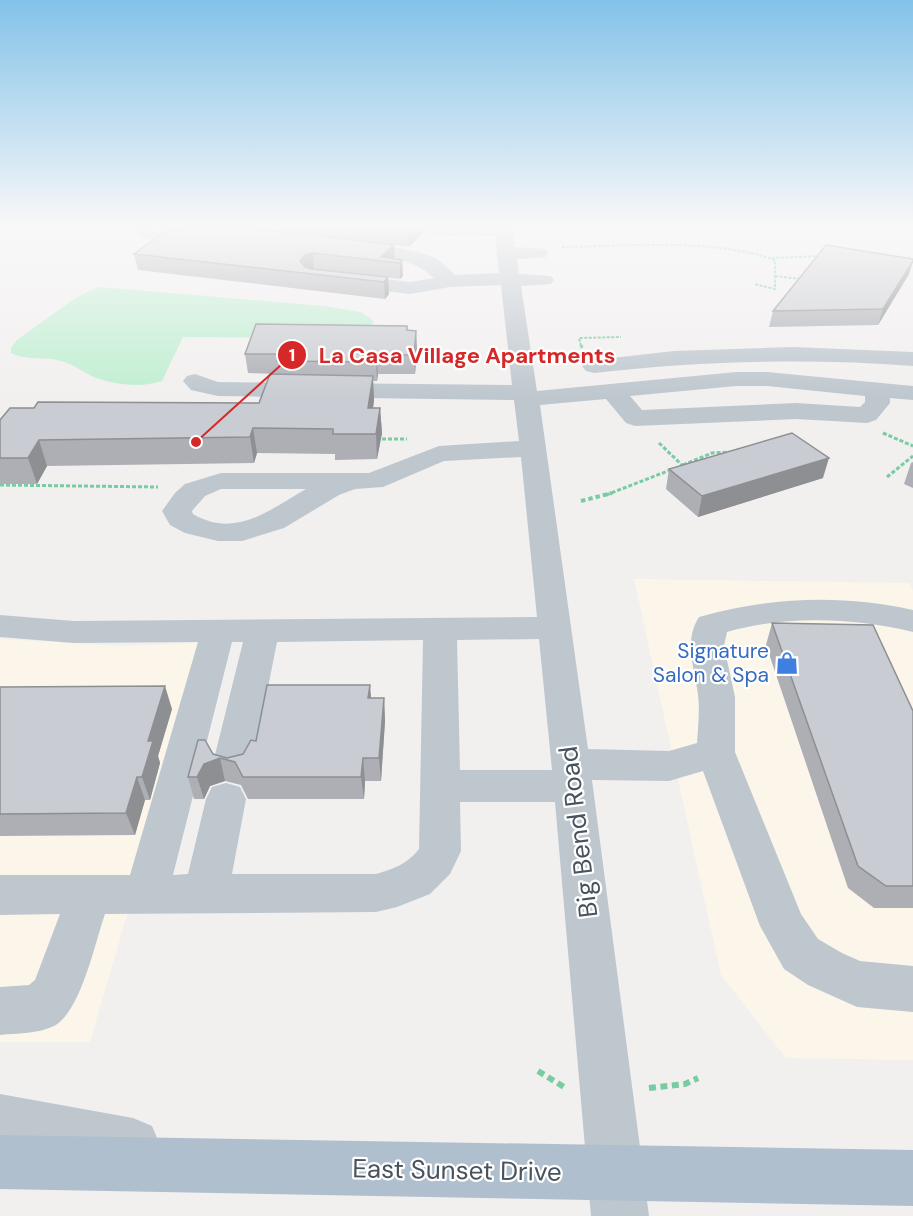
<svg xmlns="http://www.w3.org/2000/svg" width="913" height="1216" viewBox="0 0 913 1216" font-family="'DM Sans',sans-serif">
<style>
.commercial{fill:#fcf6ea}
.green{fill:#bfeed1}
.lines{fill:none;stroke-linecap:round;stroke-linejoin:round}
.path-far3{stroke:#78cca2;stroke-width:2;stroke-dasharray:3 1.5;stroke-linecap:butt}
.path-far2{stroke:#78cca2;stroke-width:3;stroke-dasharray:4 2;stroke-linecap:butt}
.path-far1{stroke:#78cca2;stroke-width:4;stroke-dasharray:4.5 3;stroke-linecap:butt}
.path{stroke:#78cca2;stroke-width:6;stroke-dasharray:7 4.5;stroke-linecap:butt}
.minor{fill:#bec7ce;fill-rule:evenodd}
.major{fill:#b0bfce;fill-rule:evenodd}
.wall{fill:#adafb5}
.shaded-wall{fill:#8d8f93}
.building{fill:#c9ccd2;stroke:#8d8f93;stroke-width:1.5}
.labels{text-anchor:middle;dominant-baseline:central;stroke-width:4.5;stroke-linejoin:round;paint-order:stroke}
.shop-label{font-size:21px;fill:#366cbe;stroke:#fff;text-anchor:end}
.near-street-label{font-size:26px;fill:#48535d;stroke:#fff}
.leader{fill:none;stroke:#d62828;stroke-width:2}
.callout-dot{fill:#d62828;stroke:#fff;stroke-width:2}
.mark-label{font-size:18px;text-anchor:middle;font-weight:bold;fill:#fff}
.callout-label{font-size:22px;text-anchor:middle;font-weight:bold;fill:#d62828;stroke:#fff;stroke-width:4.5;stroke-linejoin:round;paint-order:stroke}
</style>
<rect width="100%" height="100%" fill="#f2efef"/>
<path class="commercial" d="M634,579L909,583L913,590V1060L786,1058L721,975Z
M0,639L118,646L206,643L90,1042H0Z"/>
<path class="green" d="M98,287L324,306L361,312L374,321L367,331L313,338L183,337L162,381C140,388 116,385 94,377C83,372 73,364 61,361C44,356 27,361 11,353V348L17,340L74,299Z"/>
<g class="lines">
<path class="path-far3" d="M728,227L780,232
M562,247C629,246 712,238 775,260V289L754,284
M772,258L820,256
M775,276L801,279
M581,346L579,338L621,337"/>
<path class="path-far2" d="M581,345L582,348
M883,433L913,446
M382,439H407
M659,443L682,465
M683,465L712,453L729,452
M887,477L913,456
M0,485L158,487
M606,495L673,469"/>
<path class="path-far1" d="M581,501L612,493"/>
<path class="path" d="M538,1071L564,1087
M649,1088L685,1084L698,1078"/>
<path class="minor" d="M134,227L169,231L214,227C198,247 161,242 141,236Z
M419,227H512L515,247L546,249L548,253L546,257L517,259L519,274L551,276L554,280L551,284L521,286L537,391L736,372H767L913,386V400L890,398V403L876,420L867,423L796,419L635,426L626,423L606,399L540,405L588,749L669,751L697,743C698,727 700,710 698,695C695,668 683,642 699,617C769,597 842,594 913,610V632C855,618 785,615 727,632L724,646L735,697V752L801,914L818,939L842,953L860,961L913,966V1012L857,1007L808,985L784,969L760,926L703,771L669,781L592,780L649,1216H591L555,802H460L461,851L450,874L430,894L397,907L376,912L105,914C95,942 81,1012 54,1026C38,1034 18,1033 0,1035V987L29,985L35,980L60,914L0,915V875H130L198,642L74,643L0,637V615L74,621L537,617L521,457L444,461L383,487L355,489L339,495L284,528L242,541H218L185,533L170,525L162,511L175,493L185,484L221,473H369L439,446L519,441L514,400L218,396L191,390L183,381L187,376L195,374L218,382L512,385L501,285L450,287L410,294L343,286L336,284L333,280L336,276L343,274L410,282L434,278C406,252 377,260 342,251L340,247C347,236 419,250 432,257C441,260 448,269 455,275L499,273L495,236C471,236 446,238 422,232ZM736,386H767L865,396V402L860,407L796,403L642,410L630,396ZM221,489H306C269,510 236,539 193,514L192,511L205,496ZM539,639L552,770H460L457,640ZM423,640L419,849C407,864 394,869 376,874H232L246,799L240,787L226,783L212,787L206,799L188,874L173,875L232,642H243L213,763L219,774L233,778L247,774L253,763L277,642Z
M793,347L913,352V366C806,358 701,361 594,373L586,371L582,366L586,361L674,351Z
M0,1094L133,1118L152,1126L160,1145L152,1164L133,1172L0,1148Z"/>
<path class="major" d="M0,1135L913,1150V1206L0,1189Z"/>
</g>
<path class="wall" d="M244,227H422V234L409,247L326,235Z
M394,245V259L402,260L403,276L400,279L313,269L388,277L389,294L385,299L138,270L134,254Z
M909,274L878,325L769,327L773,311Z
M407,326L408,330L416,331L417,350L415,374H378L377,381H373L374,400L373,408H380L382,433L377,459L335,460V454L257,453L254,463L47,466L37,484H0V420L34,408L259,403L279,374L248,373L245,354Z
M913,462V488L904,484L911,463Z
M669,469L823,478L698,517L666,489Z
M772,623L913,711V908H874L848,888L766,645Z
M0,687L172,709L158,756L160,763L150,800H145L135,835L0,836Z
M371,698H384L385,721L381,781H365L364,799H248L241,785L225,781L210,786L204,799H194L188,777L213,754L227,758L243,754L256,741Z"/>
<path class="shaded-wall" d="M412,227H422V234L409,247L408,231Z
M394,245L395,261L381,257Z
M313,253L314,269L306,271L300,261L305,255Z
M402,260L403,276L400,279V263Z
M913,261L909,274L878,325L883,309Z
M388,277L389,294L385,299L384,282Z
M416,331L417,350L415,374L414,355Z
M377,355L378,374L377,381L376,362Z
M373,376L374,400L370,433L368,408Z
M380,408L382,433L377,459L376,434Z
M253,428L257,453L254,463L250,437Z
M39,440L47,466L37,484L28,458Z
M829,458L823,478L698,517L702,496Z
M370,685L372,707L368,698Z
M165,686L172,709L158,756L160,763L150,800L142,777L148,741Z
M384,698L385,721L381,781L379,758Z
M220,758L225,781L210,786L204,799L197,777L204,764Z
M363,758L365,781L364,799L361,777Z
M137,777L145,800L135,835L126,813Z"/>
<path class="building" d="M188,227H230L324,236L394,245L381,257L402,260L400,263L313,253L305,255L300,261L305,267L312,269L388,277L384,282L134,254L169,229L184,230Z
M383,227H412L408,231Z
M826,245L913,259V261L883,309L773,311Z
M256,324L407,326V330L416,331L414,355H377L376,362L277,361L280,354H245Z
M270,374L373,376L368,408H380L376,434H333V429L253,428L250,437L39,440L28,458H0V420L10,408H34L38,402L259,403Z
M792,433L829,458L702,496L669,469Z
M772,623L873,625L913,711V886H886L858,866Z
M267,685H370L368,698H384L379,758H363L361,777H243L235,762L220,758L204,764L197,777H188L198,740H205L213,754L227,758L243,754L251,740L256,741Z
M165,686L148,741H153L142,777H137L126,813L0,814V687Z"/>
<linearGradient id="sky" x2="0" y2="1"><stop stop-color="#83c2e9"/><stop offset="0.57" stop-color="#f9f8f8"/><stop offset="1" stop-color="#f9f8f8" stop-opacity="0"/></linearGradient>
<rect width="913" height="398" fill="url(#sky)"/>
<defs>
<g id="shop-bare" transform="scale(1.8)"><path d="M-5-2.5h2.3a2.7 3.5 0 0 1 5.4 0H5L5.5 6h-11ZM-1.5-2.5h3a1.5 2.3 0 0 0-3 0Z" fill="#3f7fe0" stroke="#fff" stroke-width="2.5" paint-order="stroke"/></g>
</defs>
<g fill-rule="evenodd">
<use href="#shop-bare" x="787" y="663"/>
</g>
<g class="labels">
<g class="shop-label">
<text x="769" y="651">Signature<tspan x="769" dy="24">Salon &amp; Spa</tspan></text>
</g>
<g class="near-street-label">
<text transform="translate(578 832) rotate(-97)">Big Bend Road</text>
<text transform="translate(457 1170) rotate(1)">East Sunset Drive</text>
</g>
</g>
<path class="leader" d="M196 442L292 355"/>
<g class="callout-dot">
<circle cx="196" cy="442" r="6"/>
<circle cx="292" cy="355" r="15"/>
</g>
<g class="mark-label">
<text x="292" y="361">1</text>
</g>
<g class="callout-label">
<text x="467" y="363">La Casa Village Apartments</text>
</g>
</svg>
